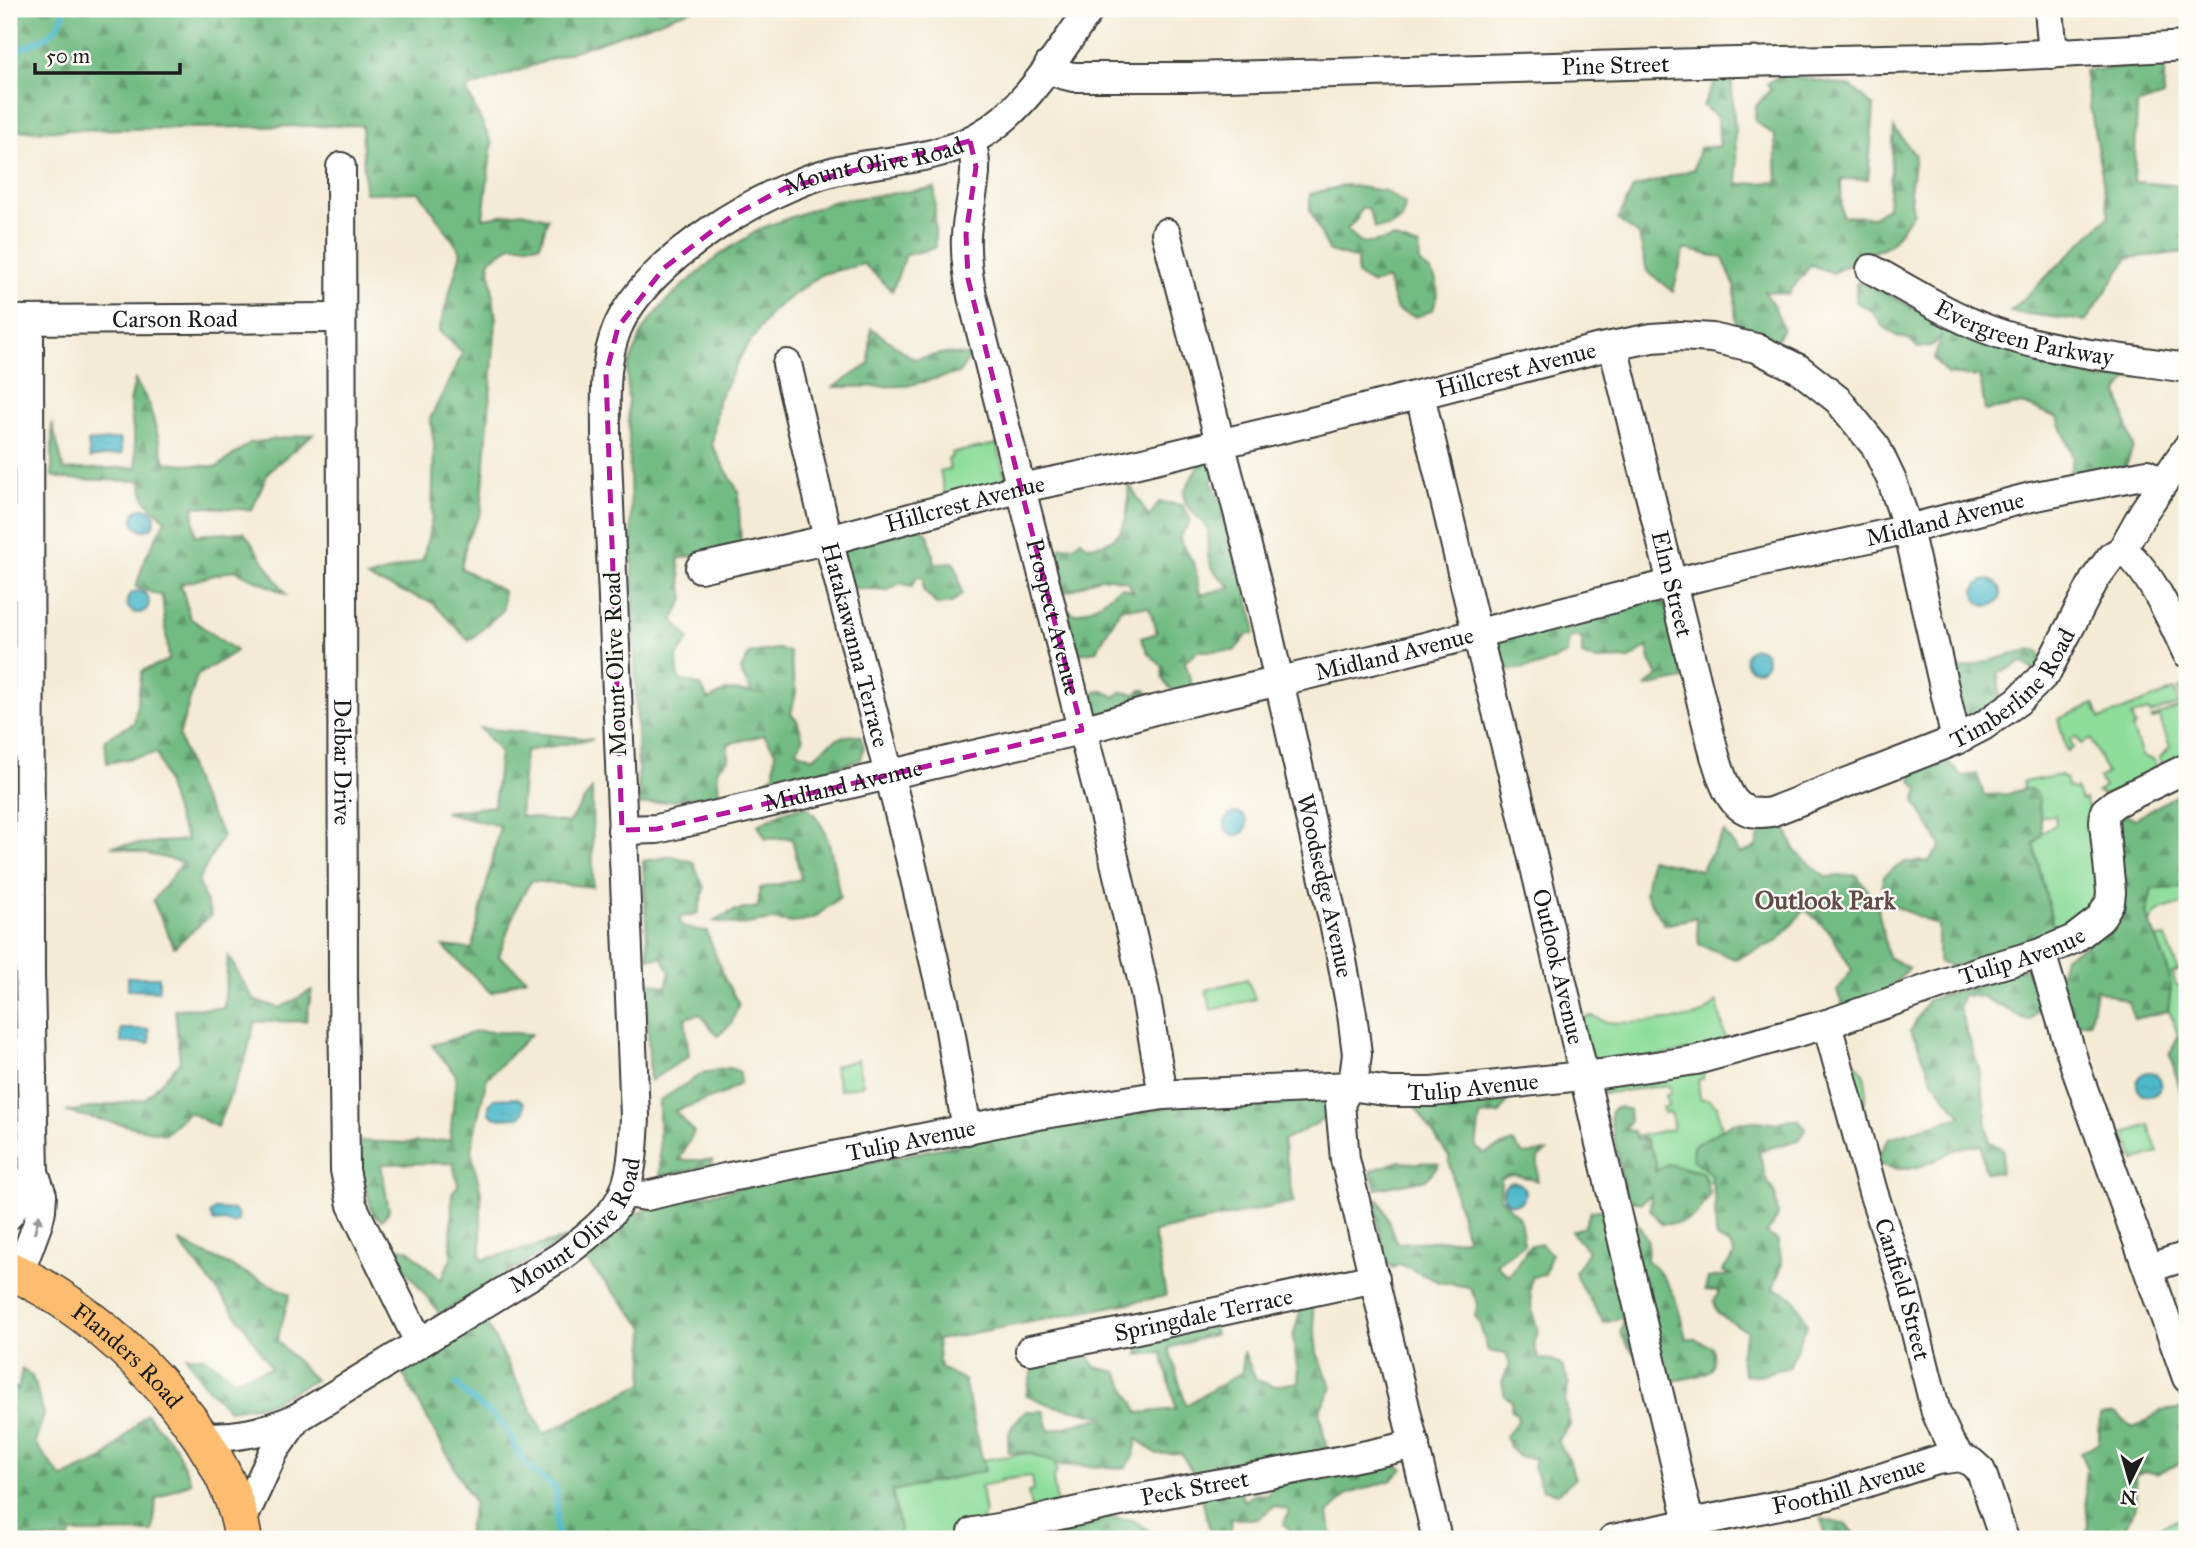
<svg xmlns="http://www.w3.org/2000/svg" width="2196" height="1548" viewBox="0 0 2196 1548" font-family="'IM FELL Great Primer',serif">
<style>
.green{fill:#8edd9b;stroke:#557c5c;stroke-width:2}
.forest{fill:url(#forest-firs);stroke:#476c50;stroke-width:2}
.water{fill:url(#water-ripples);stroke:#356b73;stroke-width:2}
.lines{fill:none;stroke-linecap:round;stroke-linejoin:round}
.stream{stroke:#4ebaca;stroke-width:6}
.minor-casing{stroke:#3c3b38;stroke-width:32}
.major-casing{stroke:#3c3b38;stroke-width:40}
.minor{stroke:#fff;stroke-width:28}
.major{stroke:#fcbd6f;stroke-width:37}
.oneway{fill:#999}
.marked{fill:none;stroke:#b5179e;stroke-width:5;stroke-dasharray:14 9;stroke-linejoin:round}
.labels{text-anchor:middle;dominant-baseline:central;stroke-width:5;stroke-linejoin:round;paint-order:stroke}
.street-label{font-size:24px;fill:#1c1c1c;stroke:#fdfcf7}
.neighbourhood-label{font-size:26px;font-weight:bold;fill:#604b47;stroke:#fdfcf7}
</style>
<defs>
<pattern id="forest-firs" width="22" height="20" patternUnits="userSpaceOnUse" patternTransform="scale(1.75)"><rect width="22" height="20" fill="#72bc83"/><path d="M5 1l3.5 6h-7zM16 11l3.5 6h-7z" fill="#5d986a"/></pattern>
<pattern id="water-ripples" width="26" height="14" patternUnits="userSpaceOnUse" patternTransform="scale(1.75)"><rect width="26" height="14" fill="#4ebaca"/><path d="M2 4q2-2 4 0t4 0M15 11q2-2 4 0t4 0" fill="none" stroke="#449fad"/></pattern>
</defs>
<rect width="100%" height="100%" fill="#fdfcf7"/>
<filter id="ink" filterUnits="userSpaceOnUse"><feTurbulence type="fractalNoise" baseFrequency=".0143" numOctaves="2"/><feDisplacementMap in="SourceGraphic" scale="14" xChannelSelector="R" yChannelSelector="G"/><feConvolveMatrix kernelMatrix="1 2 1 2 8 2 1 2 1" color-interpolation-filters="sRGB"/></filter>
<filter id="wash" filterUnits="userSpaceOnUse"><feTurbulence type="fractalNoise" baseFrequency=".00686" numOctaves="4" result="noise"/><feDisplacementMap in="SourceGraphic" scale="28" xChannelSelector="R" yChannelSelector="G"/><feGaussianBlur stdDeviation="1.57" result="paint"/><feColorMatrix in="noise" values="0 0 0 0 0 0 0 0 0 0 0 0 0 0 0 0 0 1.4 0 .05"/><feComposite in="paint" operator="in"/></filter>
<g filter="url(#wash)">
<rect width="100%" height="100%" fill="#f4ebd5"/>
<path class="green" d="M997,444L1006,480L946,499L940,471L950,469L948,459L952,457L951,453Z
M2187,685V761L2165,773L2159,758L2170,747L2159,717L2152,720L2151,718L2183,706L2178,689Z
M2174,690L2179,704L2150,714L2148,711L2131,716L2135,727L2132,728L2142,756L2154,760L2160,775L2104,795L2097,792L2104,787L2099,778L2107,773L2091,739L2081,744L2077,737L2070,739L2073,748L2067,751L2058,719L2094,704L2100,719Z
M2060,775L2062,778H2065L2067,786L2075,790L2076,788L2081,800L2085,799L2088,807L2097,812C2098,843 2109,896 2085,919C2077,926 2064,930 2055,934L2034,845L2042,833L2056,824L2055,815L2032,818L2023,782Z
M2187,884V905C2173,905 2155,908 2150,923L2146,914L2152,889L2181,888Z
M2166,937L2178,971L2172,973L2176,985L2180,986L2187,1011V1038H2179L2170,1013L2168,1011C2172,981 2167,965 2156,938Z
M1247,979L1255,999L1211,1010L1206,990Z
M1717,1002L1727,1045L1602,1065L1591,1060L1582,1020C1596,1011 1595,1020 1607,1022C1619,1024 1690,1020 1700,1015C1706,1013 1712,1005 1717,1002Z
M857,1060L863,1085L840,1090L834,1066Z
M1853,1061C1868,1071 1869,1093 1862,1109L1848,1064Z
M1704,1069L1703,1079L1698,1080L1700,1099H1708L1717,1106L1722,1130L1693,1146L1711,1174L1712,1182L1707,1183L1702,1172L1655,1174L1656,1162L1646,1139L1638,1136L1673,1129L1672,1115L1669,1112L1663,1113L1662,1108L1668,1106L1666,1095L1671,1094L1669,1085L1598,1094L1600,1088Z
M2149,1125L2158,1153L2135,1161L2125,1133Z
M1028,1453L1055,1463L1057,1471L1053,1479L1057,1504L1031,1508L1028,1492L1033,1491L1031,1476L1001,1480V1482L981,1486L985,1514L973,1539H902L892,1491L984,1471L982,1460Z
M2187,1516V1539H2155L2158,1538L2155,1528Z"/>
<path class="forest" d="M9,9H694L466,89L492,144L483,218L522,212L548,218L540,245H511L489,261L496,321L481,513L467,538L461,568L503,591V610L469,641L433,603L367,578L423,560L432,518L434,444L430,419L463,353L439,331L461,252L419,192L365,193L362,125L9,131Z
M2165,64L2163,96L2137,105L2134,182L2187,186V252L2128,258L2086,321L2010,312L2109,216L2084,71Z
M1731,71L1738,184L1777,182L1775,136L1755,121L1756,106L1771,89L1767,84L1781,74L1852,87L1874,107L1868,179L1841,180L1842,216L1873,217L1888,207L1894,128L1915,155L1910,192L1913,212L1892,243L1833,273L1811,265L1788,294L1764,291L1774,306L1783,328L1774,346L1736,335L1735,287L1723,258L1684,249L1673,292L1647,271L1639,235L1618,220L1633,188L1694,169L1699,148L1720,146L1717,117L1703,106L1720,72Z
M1346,185L1385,191L1405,204L1402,220L1389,227L1375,228L1368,208H1361L1357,219L1347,229L1359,242L1372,243L1393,238L1419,247L1420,264C1441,276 1440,289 1433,310L1416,317L1397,310L1387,279L1373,284L1357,275V259L1329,251L1310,210V194Z
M935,188V248L906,255L892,291L864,264L822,274L773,310L745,349L718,400L712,445L738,491L741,544L678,559L684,599L673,620L689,639L677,657L678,679L701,686L708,700L728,690L752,693L740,671L750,653L778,649L789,651L796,692L791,714L797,720L803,739L796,751L813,758C829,744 837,733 860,736L864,746L861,760L755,789L774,774L775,751L764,735L728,744V759L717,770L719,794L639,805L627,369L644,328L670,297L722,253L762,228L835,201Z
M1863,282L1930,316L2088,363L2085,375L2104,381L2115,368L2135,370L2138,376L2127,380L2118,392L2133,447L2126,466L2068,481L2073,458L2058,418L2023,404L1985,411L1980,377L1947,374L1934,359L1941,337L1931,346L1918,348L1909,339L1897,336L1882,325L1872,311L1856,302V283Z
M871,328L914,359L945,353L971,356L959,373L906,386L834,387L869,364Z
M135,380L149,404L165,462L217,467L250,443L313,434L268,472L252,510L193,506L195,535L244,532L286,594L234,570L181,584L190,618L236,651L197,676L179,736L197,790L223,835L198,881L211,915L174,947L153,901L183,862L111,846L187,840L178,821L157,753L107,763L105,739L134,723L142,671L169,660L162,596L136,587L145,559L165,520L145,500L141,481L65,479L52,476V423L64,470L137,467L130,403Z
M1200,462H1210L1214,475L1211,481L1223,506L1255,624L1254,634H1248L1234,651H1197L1185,662L1192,685L1182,695C1168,688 1160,683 1163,667L1148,653L1141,638L1157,633L1149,607L1121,608L1096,651L1078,654L1066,642L1062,619L1069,610L1075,614C1084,611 1096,607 1102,602C1109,596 1112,592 1121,587L1133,592L1128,582C1117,579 1104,575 1093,580C1082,585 1078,589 1065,592L1061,582L1052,577L1046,557L1062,547L1074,546L1081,540L1088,546C1127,545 1130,514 1128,482L1149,517L1159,502L1182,505L1191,520L1179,538L1195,566L1200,595L1231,587C1208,570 1205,558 1209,529L1186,505L1183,494Z
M919,526L928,534L935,564L953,562L957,569L962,594L951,603L937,605L923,590V578L917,577L912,586L900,583L889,590C875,588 863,590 850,587L840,550Z
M1656,599L1666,605L1684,679L1645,687L1658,676L1650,661L1648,646L1630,659L1596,660L1582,655V639L1576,636L1569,638L1567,654L1539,666L1504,671L1495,660L1497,640Z
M2032,649L2041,654L2038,674L2022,662L1998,674L2000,698L1962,726L1950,672Z
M1104,690L1115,697L1121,692L1137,694L1141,690H1146L1154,701L1102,727L1084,705L1095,692Z
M480,728L593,739L525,751L520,816L568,823L592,789L593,887L531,881L517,905L499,956L526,978L491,993L443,946L472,949L500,826L444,812L494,806L500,752Z
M1943,757L1962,776L1977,774L1984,795L2008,794L2023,789H2031L2038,796L2042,833L2034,845L2055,934L1954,967L1938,962V925L1890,904L1882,886L1884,875L1905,862L1929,861L1941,846L1915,801L1919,789L1911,781L1915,767Z
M2187,789V884L2181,888L2152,889L2146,914L2167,965L2171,988L2168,1011L2134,1019L2128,1002L2096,989L2090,1022L2070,1024L2057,987L2064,956L2086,946L2118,850L2122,814L2135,819Z
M806,806C832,827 833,866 840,897L814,918L792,923L772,920L740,925L714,921L733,911L758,907L760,888L801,879L792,838L766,839L758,825L782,812Z
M1782,820L1796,852L1826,877L1857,875L1877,904L1888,957L1909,968L1883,996L1843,1006L1837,991L1852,970L1830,932L1805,909L1778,941L1735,959L1699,944L1696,917L1665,925L1645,893L1650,859L1701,870L1724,832L1740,854L1756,847L1762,824Z
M672,856L693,862L704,888L698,913L679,918L682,926L707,932L724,978L739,1004L731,1024L718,1036L700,1014L685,1018L689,1056L650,1081L646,981L666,987L670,972L663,958H648L643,861Z
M228,956L254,1000L280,1008L312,990L306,1021L255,1022L246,1057L217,1127L189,1112L165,1134L66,1112L145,1099L180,1062L175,1009L224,1008Z
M2034,965L2046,1001L2029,1021L1983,997L1962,995L1959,1008L1980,1072L1989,1141L2004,1150L2000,1173L1986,1172L1982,1157V1145C1939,1144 1926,1185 1875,1162L1889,1138L1961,1116L1933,1081L1916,1040L1910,1031L1928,1000Z
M479,1031L531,1034L487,1078L477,1121L471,1150L481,1193V1260L567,1238L440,1314L402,1265L396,1247L409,1250L441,1280L451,1258L452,1193L458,1185L453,1163L381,1164L389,1211L382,1220L373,1215L361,1169L360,1141L408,1143L450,1140L456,1075L432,1045Z
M2177,1038H2187V1113L2170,1054Z
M729,1068L740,1072V1083L725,1093L675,1111L694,1132L679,1160H713L712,1166L660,1176L659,1101L703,1073Z
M1510,1096L1500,1114L1480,1116L1476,1147L1484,1153L1513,1142L1523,1154L1546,1152L1538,1158L1537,1181C1524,1177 1513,1171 1501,1179L1500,1197L1520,1219L1524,1244L1496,1264L1509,1276L1529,1246L1541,1243L1551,1254L1545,1275L1532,1277L1530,1291L1532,1312L1538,1330L1534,1346L1539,1359L1552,1360L1562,1366L1569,1382L1565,1399L1570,1425L1557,1441L1569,1460L1575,1479L1558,1493L1542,1489L1533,1466L1535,1458L1519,1457L1510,1449L1505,1436L1518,1421L1517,1415L1511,1409L1512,1401L1505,1396L1502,1382L1510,1365L1506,1354L1488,1351L1480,1325L1475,1316L1478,1303L1469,1287L1439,1282L1400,1264L1393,1268L1385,1262L1376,1214L1378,1198C1387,1213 1390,1228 1397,1243L1467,1239L1455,1193L1449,1157L1414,1105Z
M1327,1099L1329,1117L1283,1141L1294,1202L1154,1232L1166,1296L937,1340L940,1368L964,1380L985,1471L892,1491L902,1539H466L474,1503L400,1369L486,1322L544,1434L643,1383L645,1328L582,1256L634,1214L675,1201L1020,1132L1185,1104Z
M1619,1107L1629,1110L1630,1121L1625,1129L1634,1131L1637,1139H1646L1656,1162L1655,1171L1668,1164L1702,1172L1710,1193C1699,1217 1688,1225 1661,1224L1650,1209L1651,1195L1641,1203L1626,1199L1610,1119L1612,1110Z
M1791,1119L1799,1120L1805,1129L1799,1140L1759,1151L1765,1176L1775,1194L1778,1216L1767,1233L1778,1241L1782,1265L1773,1289C1796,1294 1799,1305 1807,1325L1789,1367L1759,1375H1744L1740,1354L1747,1331L1718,1314L1714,1301L1719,1291L1705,1290L1708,1278L1731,1275L1722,1271L1735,1255L1729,1244L1716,1238L1715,1200L1711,1174L1692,1159L1693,1146L1733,1123L1756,1121L1776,1123Z
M1399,1161C1414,1166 1424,1160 1439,1164L1427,1179L1376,1189L1370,1171Z
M1611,1209L1632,1214L1648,1241L1647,1261C1675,1282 1678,1307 1686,1339H1695L1711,1346C1722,1377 1696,1376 1673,1381L1659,1358C1635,1364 1632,1351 1620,1333L1625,1317L1604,1323L1577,1279L1575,1272L1588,1251L1571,1231L1584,1227L1591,1211Z
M178,1241L290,1294L277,1341L315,1380L267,1404L229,1410L203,1383L186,1356L205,1357L234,1379L271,1368L244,1325Z
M1312,1300L1317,1353L1332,1388L1319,1411L1327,1450L1196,1478L1181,1453L1157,1454L1137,1439L1134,1455L1126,1468L1060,1465L1029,1453L1008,1452C1007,1431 1011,1425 1026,1411H1044L1049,1431L1105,1417L1051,1405L1026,1395L1034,1364L1088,1354L1095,1367L1117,1372L1139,1413L1176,1409L1162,1353L1138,1355L1141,1339L1211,1324L1215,1334L1169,1348L1186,1405L1242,1372L1243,1351L1256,1380L1274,1386L1299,1382L1293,1337L1303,1302Z
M22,1369L32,1376L44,1414L35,1443L62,1478L104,1459L146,1414L175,1446L191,1482L156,1499L153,1532L71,1533L69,1539H9V1382L18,1390Z
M2186,1408L2187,1464L2181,1463L2156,1474L2144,1471L2135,1475L2137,1502L2126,1526L2131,1539H2108L2107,1537L2103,1539H2084L2088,1525L2085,1487L2087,1469L2080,1453L2099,1442L2100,1415L2115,1413L2133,1428L2142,1424L2160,1411Z
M1394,1464L1403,1469L1392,1480L1348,1494L1328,1513L1332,1539H1299L1284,1524L1289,1510L1274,1506L1258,1519H1230L1232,1539H1212L1201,1495L1238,1488L1244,1501L1255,1494L1268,1495L1274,1482Z
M1106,1517L1133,1520L1163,1539H1022L1024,1536Z
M1822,1519L1846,1525L1856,1536V1539H1825Z"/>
<path class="water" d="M120,439L122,454L90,458L88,442Z
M133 519a11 11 0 1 1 22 0a11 11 0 1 1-22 0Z
M1975 593a13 13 0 1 1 26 0a13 13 0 1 1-26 0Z
M127 602a11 11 0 1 1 22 0a11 11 0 1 1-22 0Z
M1745 659a11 11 0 1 1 22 0a11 11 0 1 1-22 0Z
M1225 824a11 11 0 1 1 22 0a11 11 0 1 1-22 0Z
M128,977H159V991L128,990Z
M121,1029H149L150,1043H121Z
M2137 1084a12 12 0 1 1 24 0a12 12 0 1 1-24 0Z
M518,1098L524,1103V1111L520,1117L495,1118L489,1113V1105L494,1099Z
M1503 1193a11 11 0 1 1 22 0a11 11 0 1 1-22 0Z
M216,1209L234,1210L238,1215V1221L232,1224L224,1221L214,1222L210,1214Z"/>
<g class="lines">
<path class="stream" d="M9,53C31,44 61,37 64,9
M457,1384C469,1402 488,1409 502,1424C511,1433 513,1442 518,1453C526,1469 541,1476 555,1487L557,1500L556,1536L579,1539"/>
</g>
</g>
<g filter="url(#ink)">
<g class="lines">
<g class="minor-casing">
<g id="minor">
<path d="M2049,9L2053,54"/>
<path id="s1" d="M1049,65L1061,74L1073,77H1190L1736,62L1986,57L2187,46"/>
<path id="s2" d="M970,141C983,171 967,206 966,237C965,257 968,276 972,296L1106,823L1145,992L1163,1095"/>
<path id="s3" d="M341,167L343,979L345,1170L352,1205L419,1342"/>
<path id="s4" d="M1166,233L1259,593L1340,950L1352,1014L1357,1054L1354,1077L1340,1104L1345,1159L1437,1539"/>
<path id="s5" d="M1871,269C1915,293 1959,322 2007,336C2065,353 2128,359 2187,368"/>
<path id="s6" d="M9,320L341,318"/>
<path id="s7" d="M1613,346L1715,756C1725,786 1731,819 1771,812L1956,740L1983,726L2018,701L2046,673L2095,579L2111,557L2122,550L2144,511L2187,448"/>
<path id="s8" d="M787,364L828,539L905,836L949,1024L967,1130"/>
<path id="s9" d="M1420,395L1473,618L1514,778L1693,1539"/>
<path d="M2122,550C2148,565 2174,625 2187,653"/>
<path id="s10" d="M700,568L844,536L1021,488L1109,470L1332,417L1596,349L1652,338L1681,336L1712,338L1756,348L1799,369L1838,400L1876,447L1892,481L1908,529L1956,740"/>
<path id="s11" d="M622,830L657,829L1093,727L1154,710L1393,655L1705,575L1908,529L2031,497L2147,474L2162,483"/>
<path d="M2041,953L2076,1069L2187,1378"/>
<path id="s12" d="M1827,1024L1873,1192L1905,1289L1936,1412L1950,1443L1960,1457L1971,1462L1981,1471L2004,1539"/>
<path id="s13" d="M625,1193L646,1196L725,1178L1026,1117L1163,1095L1349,1086L1391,1092H1432L1600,1074L1696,1060L1827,1024L1979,971L2041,953L2074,939L2100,919L2110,902L2111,892L2104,822L2105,811L2115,803L2187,768"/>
<path d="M9,1215L34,1172"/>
<path d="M2149,1268L2187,1256"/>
<path d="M19,1274L38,1223L41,1210L42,1195L34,1172L30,975L29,320"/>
<path id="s14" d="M1030,1350L1123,1332L1375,1278"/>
<path id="s15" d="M199,1436C234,1439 264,1432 297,1418L560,1257C625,1208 632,1197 635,1116L606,434C606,398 603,363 617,329C645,260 765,188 835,171C883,160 935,161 979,136C1026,110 1059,51 1090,9"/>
<path d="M241,1523L274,1451L297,1418"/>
<path id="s16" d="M973,1532C1026,1524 1078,1510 1131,1500C1226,1481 1321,1467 1415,1444"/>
<path id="s17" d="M1613,1539L1828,1495L1937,1460L1960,1457"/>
</g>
</g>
<g class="major-casing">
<g id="major">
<path id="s18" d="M9,1270C103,1311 230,1434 243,1539"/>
</g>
</g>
<use href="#minor" class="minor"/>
<use href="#major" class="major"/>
</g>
<defs><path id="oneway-solid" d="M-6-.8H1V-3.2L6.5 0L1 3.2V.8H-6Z" transform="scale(1.75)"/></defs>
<use class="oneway" href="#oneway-solid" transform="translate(37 1224) rotate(-74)"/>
</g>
<path class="marked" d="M970,141L976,167L966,234L968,279L1082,730L657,829L622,830L606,374L618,327L664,268L732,216L785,188Z"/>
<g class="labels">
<g class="street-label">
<text stroke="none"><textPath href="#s1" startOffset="570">Pine Street</textPath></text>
<text stroke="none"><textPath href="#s15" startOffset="1682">Mount Olive Road</textPath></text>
<text stroke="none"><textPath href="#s6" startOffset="166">Carson Road</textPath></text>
<text stroke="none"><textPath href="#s5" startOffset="168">Evergreen Parkway</textPath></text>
<text stroke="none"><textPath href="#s10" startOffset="840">Hillcrest Avenue</textPath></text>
<text stroke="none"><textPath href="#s10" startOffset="273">Hillcrest Avenue</textPath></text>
<text stroke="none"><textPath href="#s11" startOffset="1360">Midland Avenue</textPath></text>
<text stroke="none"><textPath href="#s7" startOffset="245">Elm Street</textPath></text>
<text stroke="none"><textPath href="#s2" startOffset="488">Prospect Avenue</textPath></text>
<text stroke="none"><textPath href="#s8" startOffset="289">Hatakawanna Terrace</textPath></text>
<text stroke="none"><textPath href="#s11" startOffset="793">Midland Avenue</textPath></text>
<text transform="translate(615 664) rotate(-92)">Mount Olive Road</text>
<text stroke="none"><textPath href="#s7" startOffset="789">Timberline Road</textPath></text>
<text stroke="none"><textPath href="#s3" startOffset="595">Delbar Drive</textPath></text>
<text stroke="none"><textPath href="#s11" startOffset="226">Midland Avenue</textPath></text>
<text stroke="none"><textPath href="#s4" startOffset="672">Woodsedge Avenue</textPath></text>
<text stroke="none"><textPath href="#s13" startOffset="1426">Tulip Avenue</textPath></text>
<text stroke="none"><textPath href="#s9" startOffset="588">Outlook Avenue</textPath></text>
<text stroke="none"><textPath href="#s13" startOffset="859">Tulip Avenue</textPath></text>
<text stroke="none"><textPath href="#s13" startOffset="292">Tulip Avenue</textPath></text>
<text stroke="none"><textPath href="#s15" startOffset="444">Mount Olive Road</textPath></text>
<text stroke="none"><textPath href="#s12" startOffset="276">Canfield Street</textPath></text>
<text stroke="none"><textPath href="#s14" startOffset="177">Springdale Terrace</textPath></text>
<text stroke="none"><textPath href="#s18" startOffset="147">Flanders Road</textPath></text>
<text stroke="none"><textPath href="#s17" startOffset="242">Foothill Avenue</textPath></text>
<text stroke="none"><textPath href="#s16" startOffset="226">Peck Street</textPath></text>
</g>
<g class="neighbourhood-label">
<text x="1825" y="900">Outlook Park</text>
</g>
</g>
<rect width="2196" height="1548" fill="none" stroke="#fdfcf7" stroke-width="35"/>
<g transform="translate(2130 1481) rotate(185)" stroke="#fdfcf7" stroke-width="5" paint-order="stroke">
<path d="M0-5L12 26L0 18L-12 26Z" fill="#1c1c1c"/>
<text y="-10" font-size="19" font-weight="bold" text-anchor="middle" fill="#1c1c1c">N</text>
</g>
<path d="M35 63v10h145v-10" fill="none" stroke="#1c1c1c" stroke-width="3.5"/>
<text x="46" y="63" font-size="21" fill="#1c1c1c" stroke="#fdfcf7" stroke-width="5" paint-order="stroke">50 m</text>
</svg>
